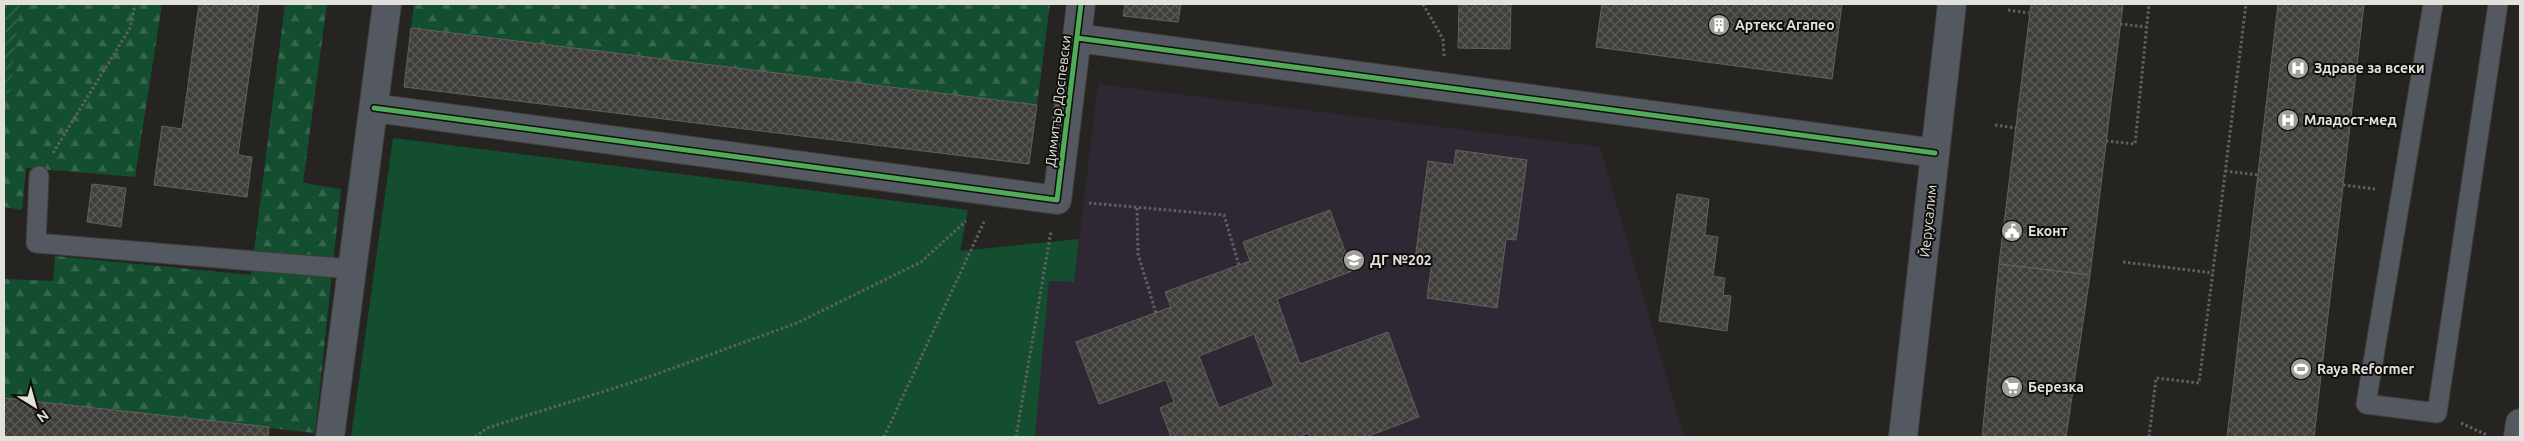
<svg xmlns="http://www.w3.org/2000/svg" width="2524" height="441" viewBox="0 0 2524 441" font-family="Ubuntu,sans-serif">
<style>
.education{fill:#302734}
.forest{fill:url(#forest-firs)}
.park{fill:#144e30}
.garden{fill:url(#garden-furrows)}
.building{fill:url(#building-cross-hatch);stroke:#63605e;fill-rule:evenodd}
.lines{fill:none;stroke-linecap:round;stroke-linejoin:round}
.service-casing{stroke:#3f3e3b;stroke-width:21}
.minor-casing{stroke:#3f3e3b;stroke-width:30}
.tertiary-casing{stroke:#3f3e3b;stroke-width:30}
.path{stroke:#5e6064;stroke-width:3;stroke-dasharray:2.5 2.5;stroke-linecap:butt}
.service{stroke:#545860;stroke-width:19}
.minor{stroke:#545860;stroke-width:28}
.tertiary{stroke:#545860;stroke-width:28}
.cycleway-casing{stroke:#0f0e0b;stroke-width:8}
.cycleway{stroke:#51ab58;stroke-width:5}
.labels{text-anchor:middle;dominant-baseline:central;stroke-width:4;stroke-linejoin:round;paint-order:stroke}
.poi-label{font-size:14px;font-weight:bold;fill:#e2e1dc;stroke:#0f0e0b;text-anchor:start}
.street-label{font-size:14px;fill:#e2e1dc;stroke:#0f0e0b}
</style>
<defs>
<pattern id="forest-firs" width="22" height="20" patternUnits="userSpaceOnUse" patternTransform="scale(1.25)"><rect width="22" height="20" fill="#144e30"/><path d="M5 1l3.5 6h-7zM16 11l3.5 6h-7z" fill="#36674d"/></pattern>
<pattern id="garden-furrows" width="10" height="10" patternUnits="userSpaceOnUse" patternTransform="scale(1.25)"><rect width="10" height="10" fill="#144e30"/><path d="M-1 1l2-2M0 10L10 0M9 11l2-2" fill="none" stroke="#36674d"/></pattern>
<pattern id="building-cross-hatch" width="8" height="8" patternUnits="userSpaceOnUse" patternTransform="scale(1.25)"><rect width="8" height="8" fill="#3f3e3b"/><path d="M0 0l8 8M0 8l8-8" fill="none" stroke="#5a5a57"/></pattern>
</defs>
<rect width="100%" height="100%" fill="#252420"/>
<path class="education" d="M1098,84L1600,147L1684,437H1035L1049,281L1074,282Z"/>
<path class="forest" d="M20,4H162L135,177L26,168L22,210L4,207V93H10Z
M285,4H327L303,183L341,189L315,433L4,398V279L53,281L55,256L251,275Z
M414,4H1050L1037,105L411,28Z"/>
<path class="park" d="M393,138L968,210L960,251L1079,239L1074,282L1049,281L1035,437H351Z"/>
<path class="garden" d="M4,4H20L10,94L4,93Z"/>
<path class="building" d="M199,4H259L238,155L252,157L247,197L154,185L162,126L182,129Z
M1125,4H1181L1178,22L1123,16Z
M1459,4H1511L1510,49L1458,48Z
M1602,4H1842L1832,79L1596,47Z
M2031,4H2123L2090,275L1999,264Z
M2278,4H2364L2314,437H2227Z
M411,28L1037,105L1029,164L404,87Z
M1456,150L1527,160L1516,240L1506,239L1497,308L1427,298L1432,262L1415,260L1428,161L1454,165Z
M92,184L126,188L121,227L87,222Z
M1677,194L1709,199L1705,235L1718,237L1713,276L1725,278L1723,295L1731,296L1727,331L1659,321Z
M1330,210L1352,271L1277,299L1300,364L1388,332L1419,417L1366,437H1310L1309,433L1297,437H1171L1160,408L1174,402L1166,380L1099,404L1076,342L1171,307L1165,292L1250,261L1243,242ZM1254,334L1274,386L1219,408L1199,356Z
M1999,264L2090,275L2066,437H1982Z
M4,398L269,427L268,437H4Z"/>
<g class="lines">
<g class="service-casing">
<path id="service" d="M2433,4L2366,404L2437,413L2498,4
M39,176L36,243L352,269"/>
</g>
<g class="minor-casing">
<path id="minor" d="M1077,38L1935,153
M374,108L1057,200L1081,4
M330,437L387,4
M2518,437L2520,423"/>
</g>
<g class="tertiary-casing">
<path id="tertiary" d="M1903,437L1952,4"/>
</g>
<path class="path" d="M1423,4L1443,39L1444,56
M2008,10L2029,13
M2120,24L2147,27
M1995,125L2016,128
M2106,141L2135,144L2149,4
M53,153L130,28L135,4
M2225,171L2258,175
M2343,185L2375,189
M1089,203L1224,215L1239,265
M1137,208L1138,254L1156,313
M2123,262L2213,273
M2461,423L2487,435
M475,437L487,428L643,379L797,323L921,262L966,221
M884,437L984,222
M1016,437L1051,231
M2149,437L2156,378L2199,383L2246,4"/>
<use href="#service" class="service"/>
<use href="#minor" class="minor"/>
<use href="#tertiary" class="tertiary"/>
<g class="cycleway-casing">
<path id="cycleway" d="M1077,38L1935,153
M374,108L1057,200L1081,4"/>
</g>
<use href="#cycleway" class="cycleway"/>
</g>
<defs>
<g id="building-disc" transform="scale(1.125)"><circle r="9.5" fill="#a09f9a" stroke="#0f0e0b"/><path d="M-4-6H4V6H1V3H-1V6H-4ZM-2.5-4.3h1.7v1.8h-1.7ZM.8-4.3h1.7v1.8H.8ZM-2.5-1h1.7V.8h-1.7ZM.8-1h1.7V.8H.8Z" fill="#fff"/></g>
<g id="hospital-disc" transform="scale(1.125)"><circle r="9.5" fill="#a09f9a" stroke="#0f0e0b"/><path d="M-5-5h3v3.5h4V-5h3V5h-3V1.5h-4V5h-3Z" fill="#fff"/></g>
<g id="civic-disc" transform="scale(1.125)"><circle r="9.5" fill="#a09f9a" stroke="#0f0e0b"/><path d="M-.6-6.5H3V-4.5H.6V-3L4-1V1h2V6H-6V1h2V-1L-.6-3ZM-1.2 2.5V6h2.4V2.5Z" fill="#fff"/></g>
<g id="school-disc" transform="scale(1.125)"><circle r="9.5" fill="#a09f9a" stroke="#0f0e0b"/><path d="M0-5L7-2L0 1L-7-2ZM-4 1L0 2.5L4 1V4Q0 6-4 4Z" fill="#fff"/></g>
<g id="stadium-disc" transform="scale(1.125)"><circle r="9.5" fill="#a09f9a" stroke="#0f0e0b"/><path d="M0-5a6.5 5 0 1 0 0 10a6.5 5 0 1 0 0-10ZM-3.5-1.8h7v3.6h-7Z" fill="#fff"/></g>
<g id="supermarket-disc" transform="scale(1.125)"><circle r="9.5" fill="#a09f9a" stroke="#0f0e0b"/><path d="M-6-5.5h2.5l.6 2H6L4.5 2H-2.5L-4.4-4H-6ZM-1.5 3.2a1.3 1.3 0 1 0 .1 0ZM3 3.2a1.3 1.3 0 1 0 .1 0Z" fill="#fff"/></g>
</defs>
<g fill-rule="evenodd">
<use href="#building-disc" x="1719" y="25"/>
<use href="#hospital-disc" x="2298" y="68"/>
<use href="#hospital-disc" x="2288" y="120"/>
<use href="#civic-disc" x="2012" y="231"/>
<use href="#school-disc" x="1354" y="260"/>
<use href="#stadium-disc" x="2301" y="369"/>
<use href="#supermarket-disc" x="2012" y="387"/>
</g>
<g class="labels">
<g class="poi-label">
<text x="1735" y="25">Артекс Агапео</text>
<text x="2314" y="68">Здраве за всеки</text>
<text x="2304" y="120">Младост-мед</text>
<text x="2028" y="231">Еконт</text>
<text x="1370" y="260">ДГ №202</text>
<text x="2317" y="369">Raya Reformer</text>
<text x="2028" y="387">Березка</text>
</g>
<g class="street-label">
<text transform="translate(1058 101) rotate(-83)">Димитър Доспевски</text>
<text transform="translate(1928 221) rotate(-84)">Йерусалим</text>
</g>
</g>
<rect width="2524" height="441" fill="none" stroke="#e2e1dc" stroke-width="10"/>
<g transform="translate(35 406) rotate(143)" stroke="#0f0e0b" stroke-width="4" paint-order="stroke">
<path d="M0-4L9 19L0 12L-9 19Z" fill="#e2e1dc"/>
<text y="-8" font-size="14" font-weight="bold" text-anchor="middle" fill="#e2e1dc">N</text>
</g>
</svg>
